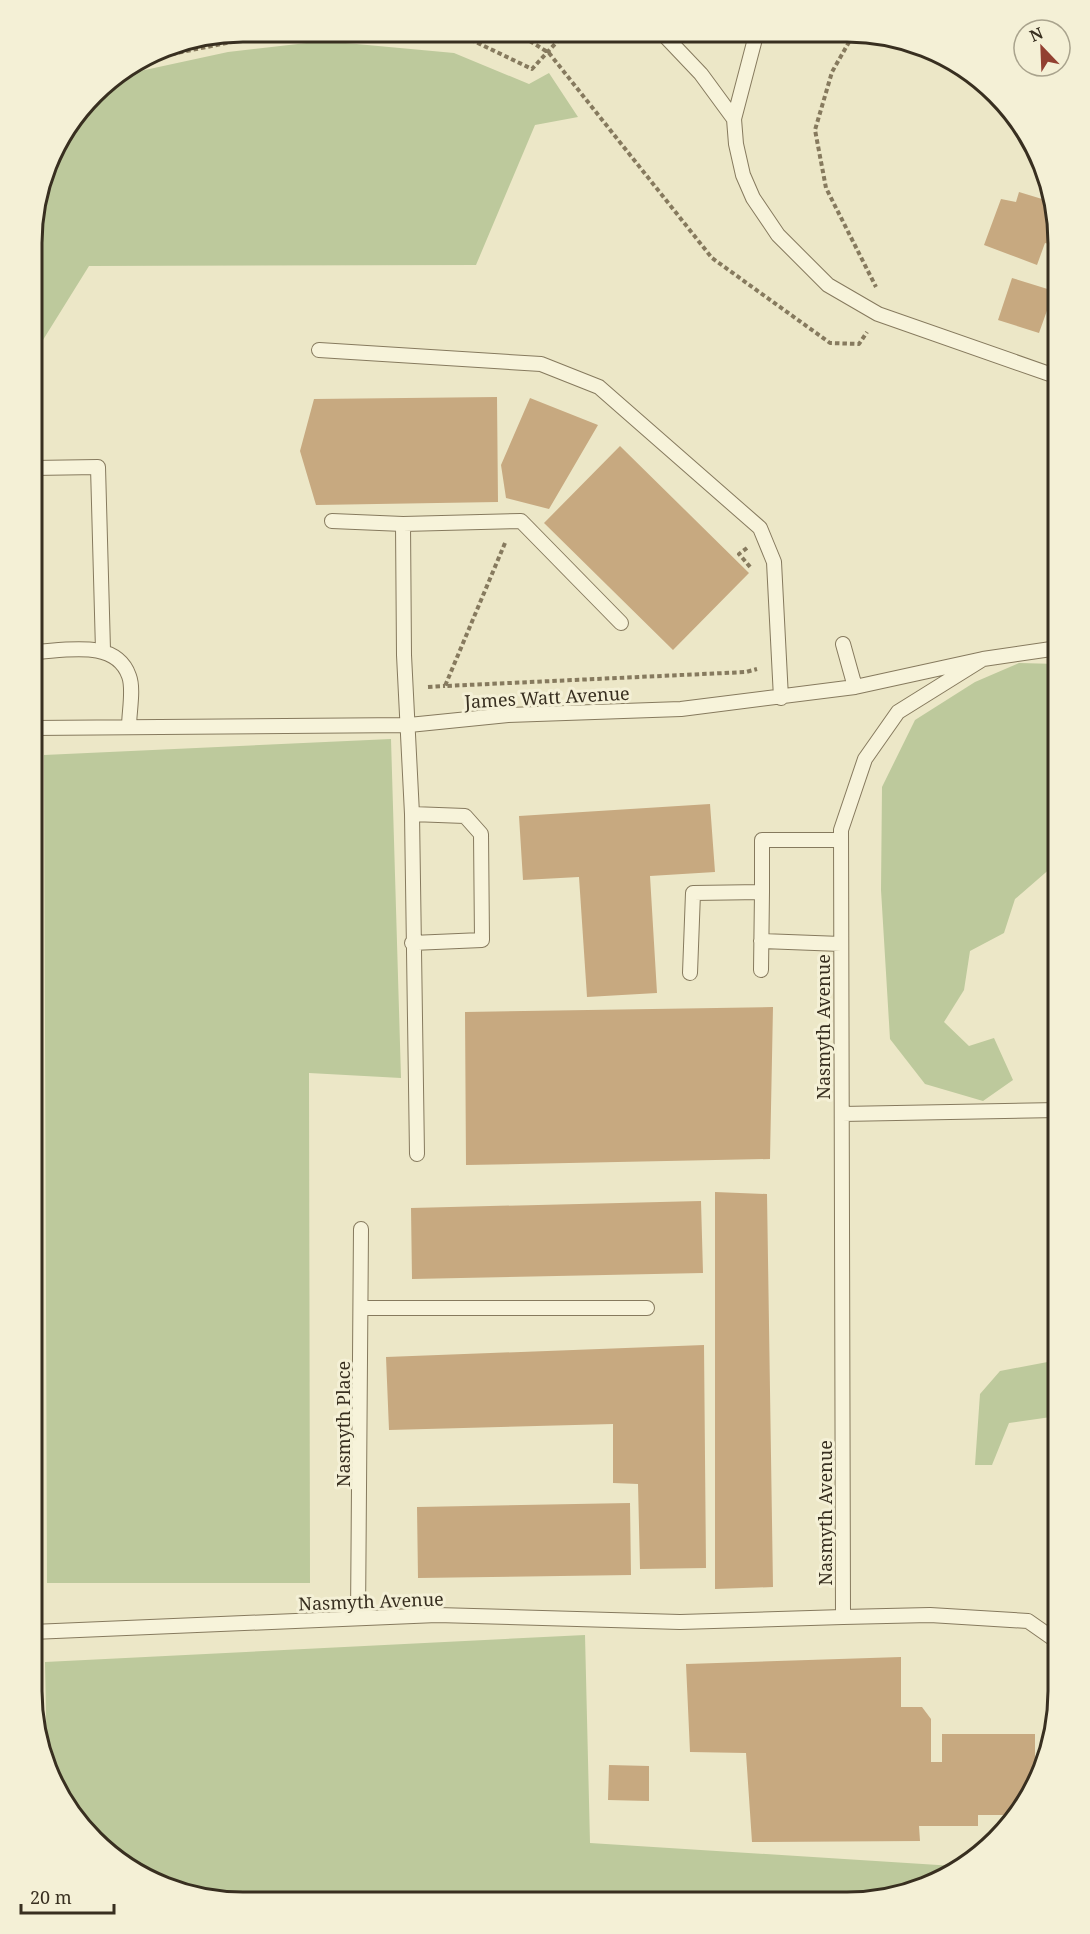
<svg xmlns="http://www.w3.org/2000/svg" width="1090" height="1934" viewBox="0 0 1090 1934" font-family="'Noto Serif',serif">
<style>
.green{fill:#bdc99c}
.building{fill:#c7a980}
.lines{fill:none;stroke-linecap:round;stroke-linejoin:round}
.service-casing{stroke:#867a5e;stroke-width:16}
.path{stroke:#867a5e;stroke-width:4;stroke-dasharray:4.5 3;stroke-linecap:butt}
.service{stroke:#f7f3da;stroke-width:14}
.labels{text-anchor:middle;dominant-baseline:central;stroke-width:6;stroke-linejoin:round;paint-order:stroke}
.street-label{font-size:18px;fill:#382f20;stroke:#f4f0d6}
.rim{fill:none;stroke:#382f20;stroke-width:3}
</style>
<rect width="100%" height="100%" fill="#ece7c7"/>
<path class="green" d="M324,41L454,53L529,84L549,73L578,117L535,125L476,265L89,266L33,356V216L53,149L103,84L117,76L228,52Z
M1019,663L1058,664V823H1053L1052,867L1015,899L1004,933L970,951L964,990L944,1022L969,1046L994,1038L1013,1080L983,1101L925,1084L890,1039L881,890L882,787L915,720L975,682Z
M391,739L401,1078L309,1073L310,1583H47L44,755Z
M1058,1360V1416L1009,1423L992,1465H975L980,1394L1000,1371Z
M585,1635L590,1843L954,1866L984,1850L975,1859L915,1891L847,1902L215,1901L114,1859L75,1819L47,1766L45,1662Z"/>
<path class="building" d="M1019,192L1052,202L1058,247L1045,243L1037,265L984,245L1001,199L1016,202Z
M1012,278L1054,291L1039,333L998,320Z
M497,397L498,502L316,505L300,451L314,399Z
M530,398L598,425L549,509L506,498L501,465Z
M620,446L749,573L673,650L544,523Z
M710,804L715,872L650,876L657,993L587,997L579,877L523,880L519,816Z
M773,1007L770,1159L466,1165L465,1012Z
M715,1192L767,1194L773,1587L715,1589Z
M701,1201L703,1273L412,1279L411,1208Z
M704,1345L706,1568L640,1569L638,1484L613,1483V1424L389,1430L386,1357Z
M630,1503L631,1575L418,1578L417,1507Z
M901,1657V1707H922L931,1719V1762H942V1734H1035V1784L1018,1815H978V1826H919L920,1841L752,1842L746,1753L690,1752L686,1664Z
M609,1765L649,1766V1801L608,1800Z"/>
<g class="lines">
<g class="service-casing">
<path id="service" d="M663,34L701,74L734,119
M756,35L734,119L736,144L743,175L753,198L778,235L828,285L878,314L1058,377
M319,350L541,364L599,387L760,528L774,562L781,698
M33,468L98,467L103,650
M332,521L403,524L404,655L412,814L417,1154
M403,524L521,521L621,623
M843,644L855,687
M33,652C64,651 116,638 129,676C134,689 129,712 129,727
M33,728L409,725L508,715L681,709L855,687L983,659L1058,648
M761,941L841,944
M412,943L482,940L481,834L465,816L412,814
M761,970L762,892
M690,973L693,893L762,892V840H841
M842,1114L1058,1110
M362,1308H647
M843,1617L930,1615L1028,1621L1058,1642
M358,1618L361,1229
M32,1632L437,1615L680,1622L843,1617L841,830L865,759L898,712L983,659"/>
</g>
<path class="path" d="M457,33L532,69L565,33
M517,33L549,53L712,258L830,343L859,344L867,332
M853,35L832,72L815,130L826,188L876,287
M142,60L281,32
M505,543L445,686L746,672L757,669
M747,548L739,554L751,568
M428,687L445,686"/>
<use href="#service" class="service"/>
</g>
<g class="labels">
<g class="street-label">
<text transform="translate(547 697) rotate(-3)">James Watt Avenue</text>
<text transform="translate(823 1027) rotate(-90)">Nasmyth Avenue</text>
<text transform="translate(343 1424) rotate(-90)">Nasmyth Place</text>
<text transform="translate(825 1513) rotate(-90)">Nasmyth Avenue</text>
<text transform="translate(371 1601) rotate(-2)">Nasmyth Avenue</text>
</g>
</g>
<path d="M0 0H1090V1934H0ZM243 42H847A201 201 0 0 1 1048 243V1691A201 201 0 0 1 847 1892H243A201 201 0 0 1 42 1691V243A201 201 0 0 1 243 42Z" fill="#f4f0d6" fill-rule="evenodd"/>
<path class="rim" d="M243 42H847A201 201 0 0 1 1048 243V1691A201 201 0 0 1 847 1892H243A201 201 0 0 1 42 1691V243A201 201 0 0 1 243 42Z"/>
<g transform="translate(1042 48) rotate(337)"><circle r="28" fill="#f4f0d6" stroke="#a9a38d" stroke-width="1.5"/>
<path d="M0-4.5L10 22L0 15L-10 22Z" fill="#924031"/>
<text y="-9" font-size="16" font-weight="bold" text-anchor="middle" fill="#382f20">N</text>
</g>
<path d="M21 1904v9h93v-9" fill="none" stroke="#382f20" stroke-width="3"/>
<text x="30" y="1904" font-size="18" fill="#382f20" stroke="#f4f0d6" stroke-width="4.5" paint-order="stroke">20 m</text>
</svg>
